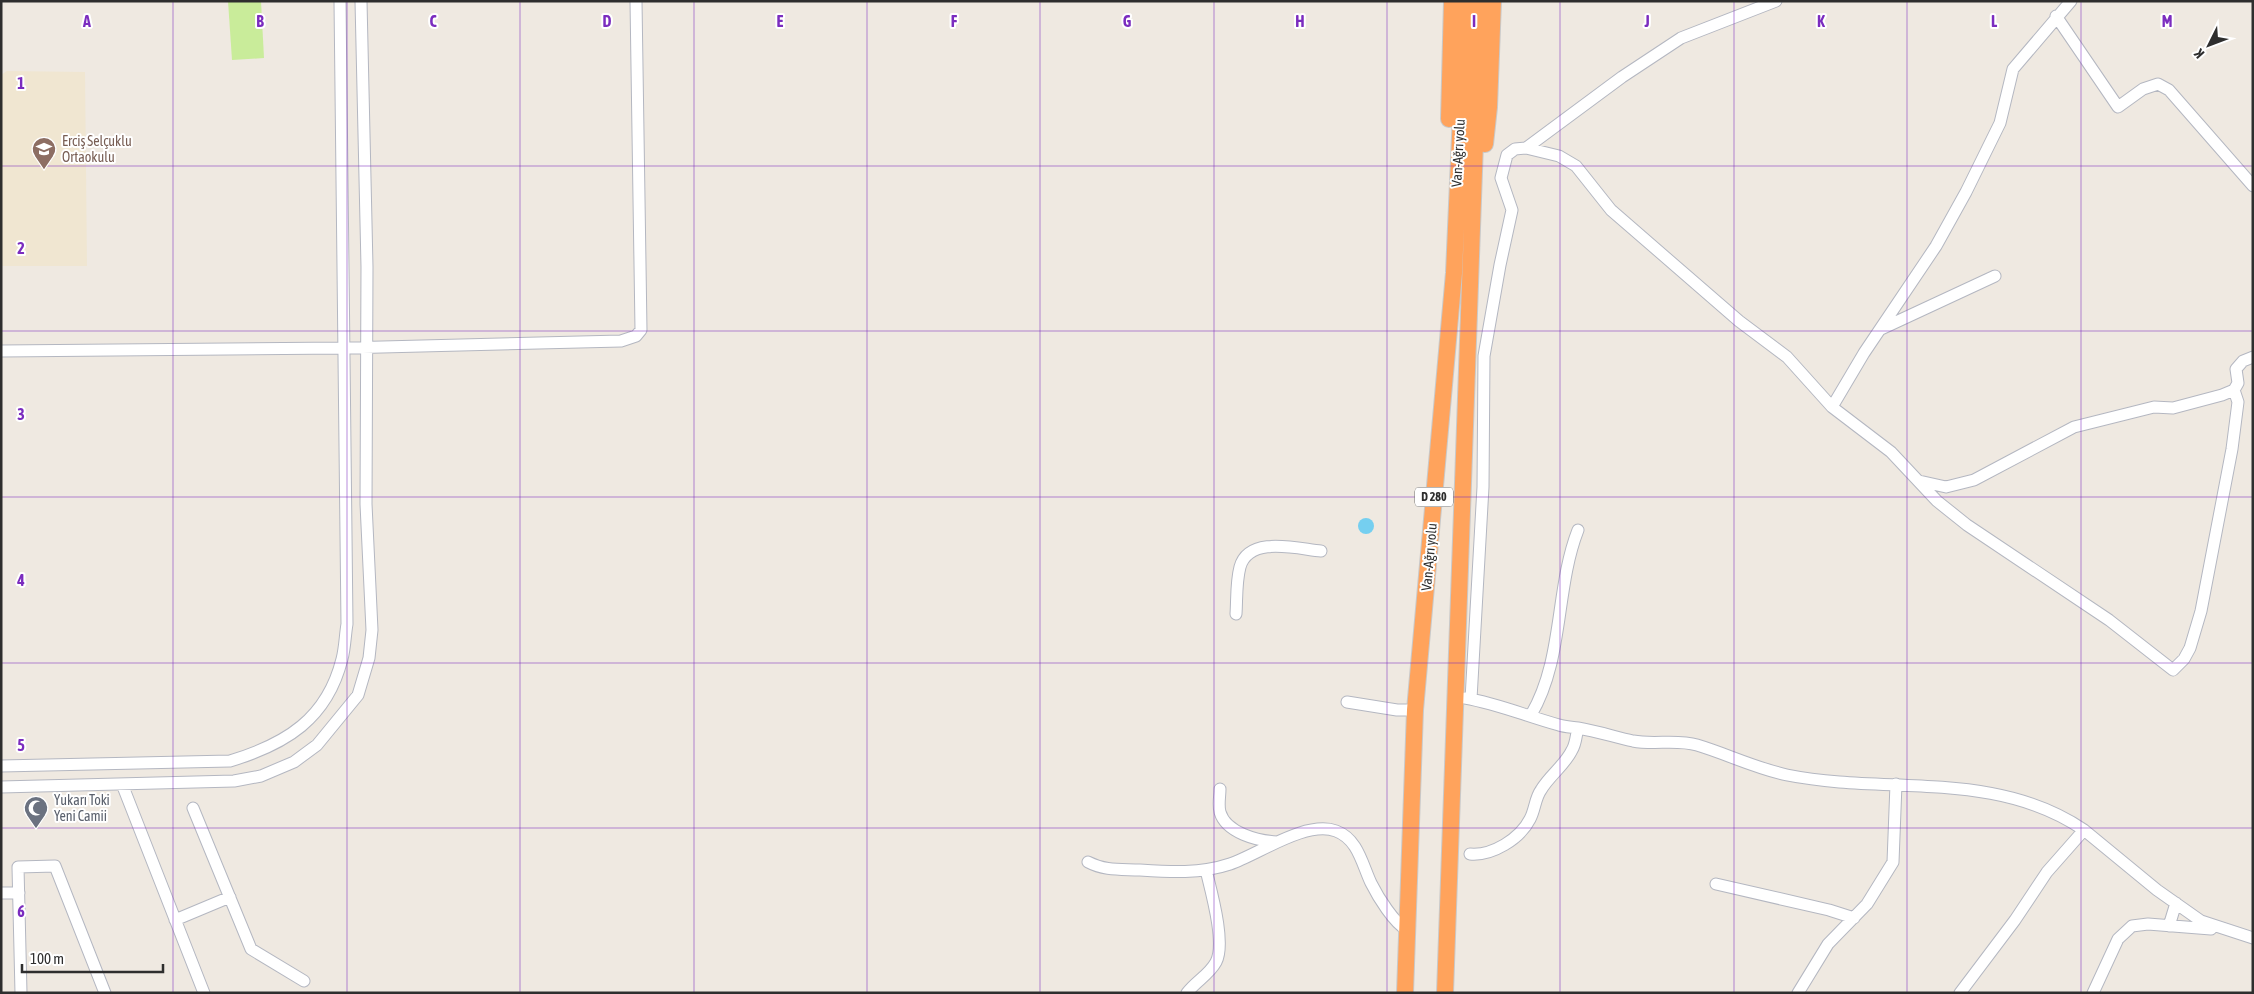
<svg xmlns="http://www.w3.org/2000/svg" width="2254" height="994" viewBox="0 0 2254 994" font-family="'Asap Condensed',sans-serif">
<style>
.education{fill:#f0e6d1}
.pitch{fill:#c9ec9a}
.water{fill:#75cff0}
.lines{fill:none;stroke-linecap:round;stroke-linejoin:round}
.minor-casing{stroke:#b4b7c1;stroke-width:13}
.highway-casing{stroke:#c9c9c9;stroke-width:18}
.minor{stroke:#fff;stroke-width:11}
.highway{stroke:#ffa35c;stroke-width:16}
.grid{fill:none;stroke:#7b2cbf;stroke-width:1;stroke-opacity:0.55}
.labels{text-anchor:middle;dominant-baseline:central;stroke-width:4;stroke-linejoin:round;paint-order:stroke}
.shield{fill:#fff;stroke:#6d6d6d;stroke-width:1}
.shield-label{font-size:12px;font-weight:bold;fill:#2e2e2e}
.education-label{font-size:14px;fill:#785e54;stroke:#fff;text-anchor:start}
.street-label{font-size:14px;fill:#2e2e2e;stroke:#fff}
.worship-label{font-size:14px;fill:#5b616d;stroke:#fff;text-anchor:start}
.grid-label{font-size:16px;text-anchor:middle;font-weight:bold;fill:#7b2cbf;stroke:#fff;stroke-width:4;stroke-linejoin:round;paint-order:stroke}
</style>
<rect width="100%" height="100%" fill="#efe9e1"/>
<path class="education" d="M7,71L85,72L87,266H1V75Z"/>
<path class="pitch" d="M228,1H261L264,58L232,60Z"/>
<path class="water" d="M1358 526a8 8 0 1 1 16 0a8 8 0 1 1-16 0Z"/>
<g class="lines">
<g class="minor-casing">
<path id="minor" d="M2056,16L2118,107L2143,89L2158,84L2169,90L2253,186
M1526,148L1622,77L1681,38L1776,1
M1881,329L1995,276
M1,351L343,348L621,341L636,336L641,330L636,1
M1832,407L1864,353L1936,246L1966,192L2000,123L2013,69L2071,1
M1919,481L1946,487L1974,480L2074,427L2154,407L2173,408L2222,395L2234,390L2238,383L2236,369L2243,361L2253,357
M1236,614C1237,599 1236,582 1240,567C1249,535 1298,549 1321,551
M1465,698C1499,704 1526,716 1559,725C1565,727 1572,727 1578,728C1596,731 1615,737 1633,741C1654,745 1677,739 1697,745C1727,754 1755,768 1787,775C1887,795 1994,769 2084,830L2047,872L2015,920L1960,993
M1471,699L1483,487L1484,356L1500,265L1512,210L1501,178L1507,155L1515,149L1526,148L1559,156L1576,166L1611,210L1739,321L1787,357L1832,407L1891,452L1937,501L1967,525L2109,620L2173,670L2184,659L2190,648L2201,611L2232,449L2238,402L2234,390
M1347,702L1397,710H1415
M1531,715C1564,659 1555,589 1578,530
M1,766L230,761C286,744 327,719 342,659C345,648 345,636 347,624L340,1
M122,784L204,993
M1,787L234,781L261,776L294,762L317,745L358,695L369,658L372,630L366,504L367,267L361,1
M1220,789C1220,796 1218,805 1220,812C1226,833 1258,841 1277,842
M193,808L251,949L304,981
M2084,830L2157,890L2201,921L2253,938
M1470,854C1492,856 1520,839 1530,819C1535,810 1535,798 1541,790C1549,776 1565,765 1572,750C1576,744 1576,735 1578,728
M1088,862C1105,871 1121,869 1140,870C1170,872 1200,874 1230,864C1259,854 1306,820 1336,831C1358,839 1362,864 1371,883C1378,897 1394,923 1407,930
M1716,884L1829,910L1854,918
M1,893H19
M175,920L230,897
M2169,926L2176,903
M21,993L18,867L55,866L105,993
M1187,993C1196,981 1209,975 1216,962C1226,943 1211,891 1206,870
M1798,993L1828,944L1867,904L1893,862L1896,784
M2093,993L2118,939L2132,926L2148,924L2211,929"/>
</g>
<g class="highway-casing">
<path id="highway" d="M1449,119L1452,1
M1485,144L1489,107L1493,1
M1405,993L1415,710L1454,273L1466,1
M1445,993L1480,1"/>
</g>
<use href="#minor" class="minor"/>
<use href="#highway" class="highway"/>
</g>
<path class="grid" d="M173,1V993M347,1V993M520,1V993M694,1V993M867,1V993M1040,1V993M1214,1V993M1387,1V993M1560,1V993M1734,1V993M1907,1V993M2081,1V993M1,166H2253M1,331H2253M1,497H2253M1,663H2253M1,828H2253"/>
<defs>
<g id="school-pin" transform="scale(1.25)"><path d="M0 17L-7.5 6A9.5 9.5 0 1 1 7.5 6Z" fill="#8d6e63" stroke="#fff"/><path d="M0-5L7-2L0 1L-7-2ZM-4 1L0 2.5L4 1V4Q0 6-4 4Z" fill="#fff"/></g>
<g id="mosque-pin" transform="scale(1.25)"><path d="M0 17L-7.5 6A9.5 9.5 0 1 1 7.5 6Z" fill="#6b7280" stroke="#fff"/><path d="M3.5-4.9A6 6 0 1 0 3.5 4.9A5 5 0 1 1 3.5-4.9Z" fill="#fff"/></g>
</defs>
<g fill-rule="evenodd">
<use href="#school-pin" x="44" y="149"/>
<use href="#mosque-pin" x="36" y="808"/>
</g>
<g class="labels">
<rect class="shield" x="1415" y="487.5" width="38" height="19" rx="4"/>
<g class="shield-label">
<text x="1434" y="497">D 280</text>
</g>
<g class="education-label">
<text x="62" y="141">Erciş Selçuklu<tspan x="62" dy="16">Ortaokulu</tspan></text>
</g>
<g class="street-label">
<text transform="translate(1458 153) rotate(-87)">Van-Ağrı yolu</text>
<text transform="translate(1429 557) rotate(-85)">Van-Ağrı yolu</text>
</g>
<g class="worship-label">
<text x="54" y="800">Yukarı Toki<tspan x="54" dy="16">Yeni Camii</tspan></text>
</g>
</g>
<g class="grid-label">
<text x="87" y="27">A</text>
<text x="260" y="27">B</text>
<text x="433" y="27">C</text>
<text x="607" y="27">D</text>
<text x="780" y="27">E</text>
<text x="954" y="27">F</text>
<text x="1127" y="27">G</text>
<text x="1300" y="27">H</text>
<text x="1474" y="27">I</text>
<text x="1647" y="27">J</text>
<text x="1821" y="27">K</text>
<text x="1994" y="27">L</text>
<text x="2167" y="27">M</text>
<text x="21" y="89">1</text>
<text x="21" y="254">2</text>
<text x="21" y="420">3</text>
<text x="21" y="586">4</text>
<text x="21" y="751">5</text>
<text x="21" y="917">6</text>
</g>
<rect width="2254" height="994" fill="none" stroke="#2e2e2e" stroke-width="5"/>
<g transform="translate(2209 45) rotate(228)" stroke="#ffffff" stroke-width="4" paint-order="stroke">
<path d="M0-4L9 19L0 12L-9 19Z" fill="#2e2e2e"/>
<text y="-8" font-size="14" font-weight="bold" text-anchor="middle" fill="#2e2e2e">K</text>
</g>
<path d="M22 964v8h141v-8" fill="none" stroke="#2e2e2e" stroke-width="2.5"/>
<text x="30" y="964" font-size="15" fill="#2e2e2e" stroke="#ffffff" stroke-width="4" paint-order="stroke">100 m</text>
</svg>
